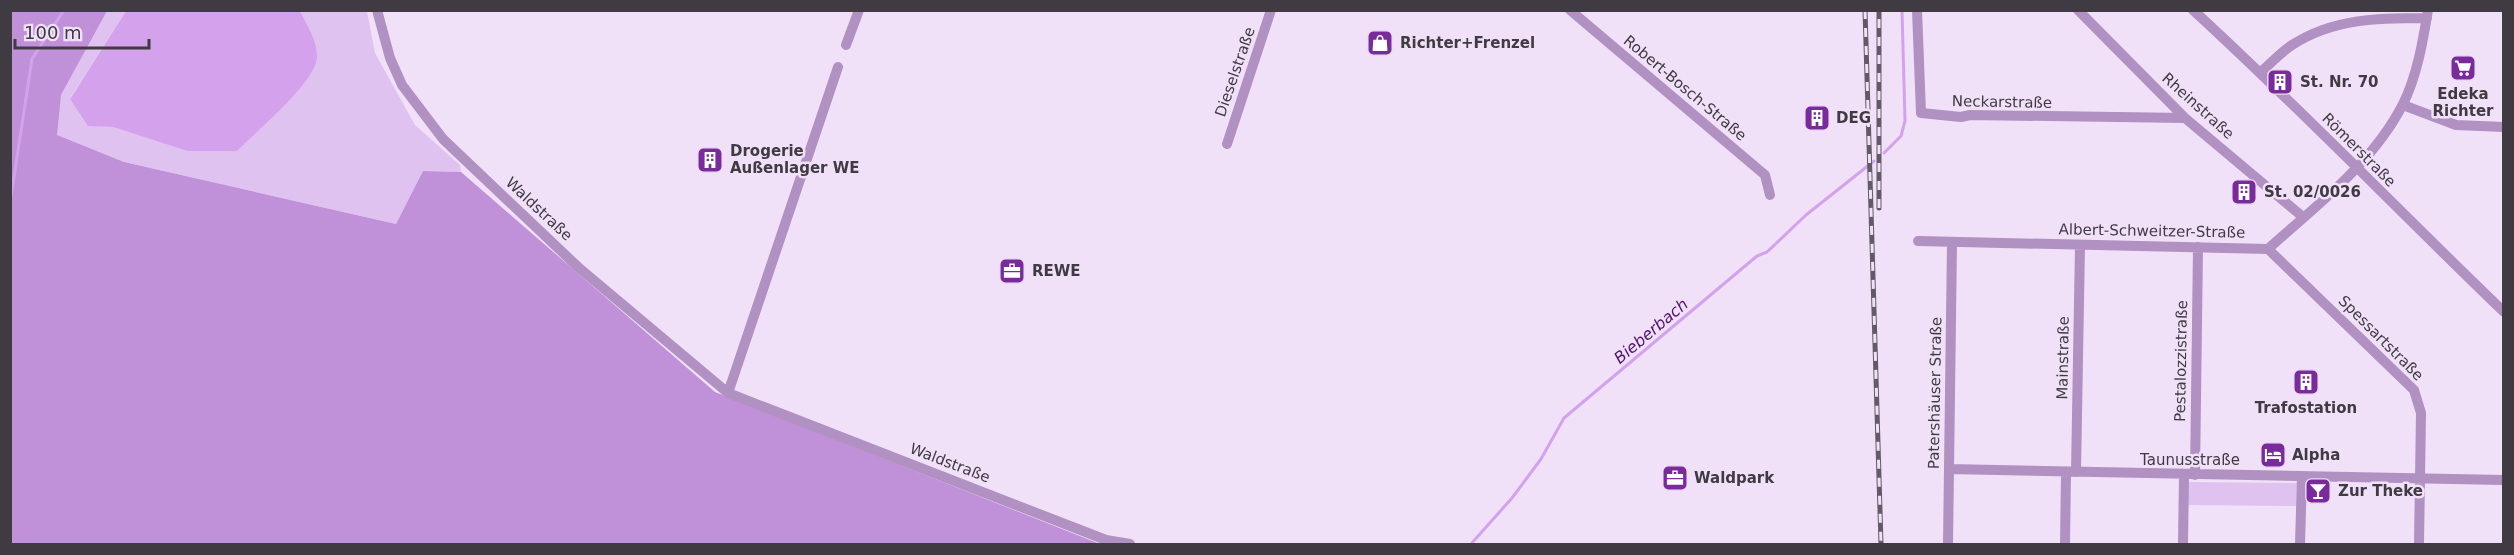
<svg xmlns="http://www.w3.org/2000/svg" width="2514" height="555" viewBox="0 0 2514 555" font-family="'DejaVu Sans',sans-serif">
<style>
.green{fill:#e0c2f1}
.forest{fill:#c090d9}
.water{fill:#d4a2ed}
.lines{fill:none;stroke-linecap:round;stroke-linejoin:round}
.stream{stroke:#d4a2ed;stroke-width:3}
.street{stroke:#b190c2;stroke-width:10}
.rail-casing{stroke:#625a66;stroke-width:5}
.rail{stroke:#f0e1f8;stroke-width:3;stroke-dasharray:9;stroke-linecap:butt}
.labels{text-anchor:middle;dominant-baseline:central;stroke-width:5;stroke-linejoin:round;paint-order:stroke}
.poi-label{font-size:15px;font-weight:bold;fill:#403a43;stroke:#f0e1f8;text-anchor:start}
.street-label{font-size:15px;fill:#403a43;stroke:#f0e1f8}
.water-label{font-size:16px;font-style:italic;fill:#53146c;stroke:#f0e1f8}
</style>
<rect width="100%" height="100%" fill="#f0e1f8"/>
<path class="green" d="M107,11H126L70,98L88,125L113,127L187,151H237C255,133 316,82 317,58C318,41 307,25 300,11H367L375,53L415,125L460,165L461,172L423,171L396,224L124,162L56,135L61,95Z
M2188,482L2297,483L2296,506L2188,505Z"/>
<path class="forest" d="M10,11H107L61,95L57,135L124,162L396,224L423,171L461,172L715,392L1100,544H11Z"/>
<path class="water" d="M126,11H300C307,25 318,41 317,58C316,82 255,133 237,151H187L113,127L88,126L70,99Z"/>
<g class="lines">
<path class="stream" d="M1884,153L1901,136L1905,121L1902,10
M10,203L32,59L64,10
M1471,544L1512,498L1541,459L1564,418L1757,256L1767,252L1806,215L1874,161"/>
<path class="street" d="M377,10L390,58L402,85L443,139L578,267L728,393L1106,540L1130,544
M1570,10L1765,175L1770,195
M1917,10L1921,113L1961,117L1970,115L2185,118
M2078,10L2185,118L2303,217
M2193,10C2300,108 2400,212 2504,312
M846,45L859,10
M2261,72C2271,63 2281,52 2292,45C2334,18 2379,18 2427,18
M2403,105L2456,125L2504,127
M1227,144L1271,10
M1918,241L2268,249C2316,206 2373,163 2403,104C2417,76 2423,41 2428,10
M2268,249L2414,390L2421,413L2419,544
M728,393L838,67
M1949,469L2504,480
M2076,472L2080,245
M2195,475L2198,247
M1948,544L1952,243
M2065,544L2066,472
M2183,544L2184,475
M2300,544L2302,476"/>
<g class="rail-casing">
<path id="rail" d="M1865,10L1881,544
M1879,208V10"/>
</g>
<use href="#rail" class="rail"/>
</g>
<defs>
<g id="shop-square" transform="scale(1.35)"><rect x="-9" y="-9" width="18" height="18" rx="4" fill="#792a9b" stroke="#f0e1f8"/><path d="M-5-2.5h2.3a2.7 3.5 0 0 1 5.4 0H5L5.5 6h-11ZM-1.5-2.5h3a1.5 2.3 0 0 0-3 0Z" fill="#fff"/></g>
<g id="supermarket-square" transform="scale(1.35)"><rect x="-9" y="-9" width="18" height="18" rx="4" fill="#792a9b" stroke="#f0e1f8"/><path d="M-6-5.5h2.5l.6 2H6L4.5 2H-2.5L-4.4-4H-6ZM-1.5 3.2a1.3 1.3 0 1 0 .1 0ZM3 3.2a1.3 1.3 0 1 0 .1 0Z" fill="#fff"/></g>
<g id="building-square" transform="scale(1.35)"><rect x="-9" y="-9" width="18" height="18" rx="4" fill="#792a9b" stroke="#f0e1f8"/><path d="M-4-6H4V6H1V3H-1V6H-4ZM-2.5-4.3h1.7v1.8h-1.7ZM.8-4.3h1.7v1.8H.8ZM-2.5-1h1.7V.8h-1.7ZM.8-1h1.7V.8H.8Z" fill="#fff"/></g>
<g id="office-square" transform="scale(1.35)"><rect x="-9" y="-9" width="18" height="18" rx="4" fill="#792a9b" stroke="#f0e1f8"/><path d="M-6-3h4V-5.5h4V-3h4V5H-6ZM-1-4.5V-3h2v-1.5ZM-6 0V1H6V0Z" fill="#fff"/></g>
<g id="hotel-square" transform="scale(1.35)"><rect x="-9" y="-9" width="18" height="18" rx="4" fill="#792a9b" stroke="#f0e1f8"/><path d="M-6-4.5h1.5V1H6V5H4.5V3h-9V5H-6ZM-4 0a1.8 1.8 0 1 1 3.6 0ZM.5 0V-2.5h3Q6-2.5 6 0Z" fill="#fff"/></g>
<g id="bar-square" transform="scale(1.35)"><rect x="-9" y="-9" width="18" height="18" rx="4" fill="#792a9b" stroke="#f0e1f8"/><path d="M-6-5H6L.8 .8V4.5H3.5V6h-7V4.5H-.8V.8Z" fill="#fff"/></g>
</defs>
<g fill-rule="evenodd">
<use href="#shop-square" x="1380" y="43"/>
<use href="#supermarket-square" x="2463" y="68"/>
<use href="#building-square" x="2280" y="82"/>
<use href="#building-square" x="1817" y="118"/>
<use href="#building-square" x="710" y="160"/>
<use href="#building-square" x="2244" y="192"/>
<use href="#office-square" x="1012" y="271"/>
<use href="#building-square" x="2306" y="382"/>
<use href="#hotel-square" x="2273" y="455"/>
<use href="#office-square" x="1675" y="478"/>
<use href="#bar-square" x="2318" y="491"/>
</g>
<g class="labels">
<g class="poi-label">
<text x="1400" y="43">Richter+Frenzel</text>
<text x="2300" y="82">St. Nr. 70</text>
<text x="2463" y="94" text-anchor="middle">Edeka<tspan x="2463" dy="17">Richter</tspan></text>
<text x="1836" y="118">DEG</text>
<text x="730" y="151">Drogerie<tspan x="730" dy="17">Außenlager WE</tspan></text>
<text x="2264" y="192">St. 02/0026</text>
<text x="1032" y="271">REWE</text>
<text x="2306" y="408" text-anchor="middle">Trafostation</text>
<text x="2292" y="455">Alpha</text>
<text x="1694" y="478">Waldpark</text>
<text x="2338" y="491">Zur Theke</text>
</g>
<g class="street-label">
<text transform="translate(1235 72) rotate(-71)">Dieselstraße</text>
<text transform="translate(1685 88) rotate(40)">Robert-Bosch-Straße</text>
<text transform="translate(2002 102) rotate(1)">Neckarstraße</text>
<text transform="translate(2198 106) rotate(42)">Rheinstraße</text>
<text transform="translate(2359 150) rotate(45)">Römerstraße</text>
<text transform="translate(539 209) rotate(43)">Waldstraße</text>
<text transform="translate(2152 231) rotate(1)">Albert-Schweitzer-Straße</text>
<text transform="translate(2381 338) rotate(45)">Spessartstraße</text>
<text transform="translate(2063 358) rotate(-89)">Mainstraße</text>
<text transform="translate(2181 361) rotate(-89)">Pestalozzistraße</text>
<text transform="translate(1935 393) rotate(-89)">Patershäuser Straße</text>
<text x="2190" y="460">Taunusstraße</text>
<text transform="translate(950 463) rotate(21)">Waldstraße</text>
</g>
<g class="water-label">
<text transform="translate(1651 331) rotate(-40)">Bieberbach</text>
</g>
</g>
<rect width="2514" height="555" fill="none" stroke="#403a43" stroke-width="24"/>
<path d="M15 39v9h134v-9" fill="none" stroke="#403a43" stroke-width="3"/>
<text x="24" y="39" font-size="18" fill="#403a43" stroke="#f0e1f8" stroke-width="4.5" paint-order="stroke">100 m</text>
</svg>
